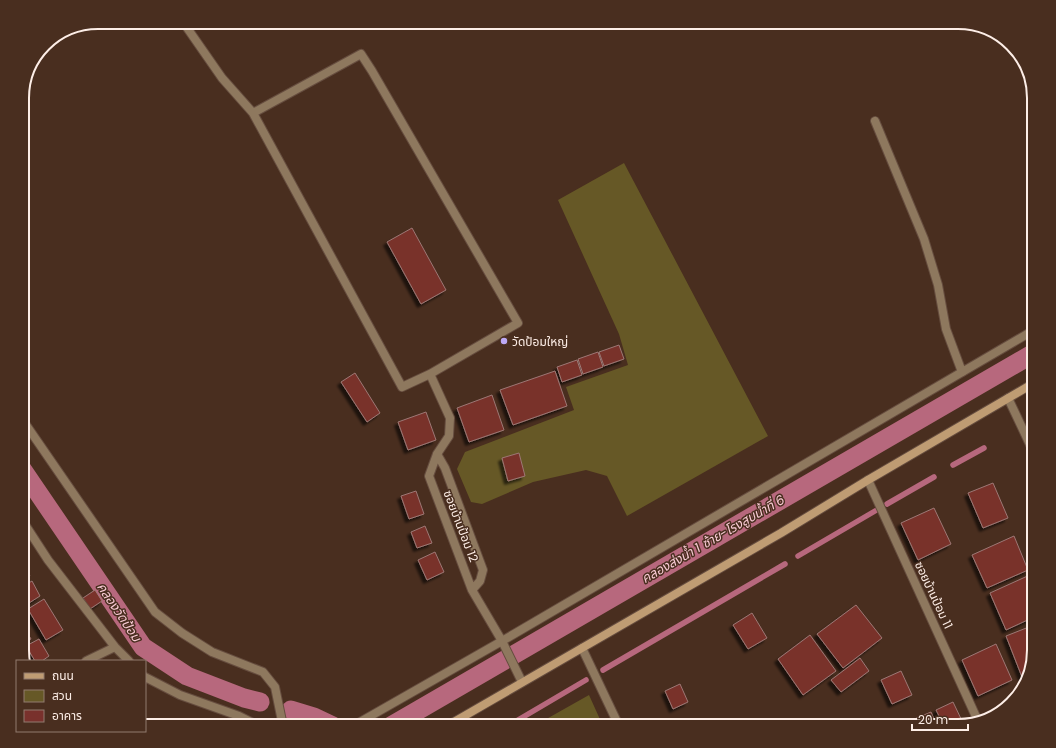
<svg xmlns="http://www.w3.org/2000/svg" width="1056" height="748" viewBox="0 0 1056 748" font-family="Poppins,'Noto Sans Thai',sans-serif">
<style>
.green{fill:#665826}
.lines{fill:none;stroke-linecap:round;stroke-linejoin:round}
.stream{stroke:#b7687d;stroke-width:5.5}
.canal{stroke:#b7687d;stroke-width:19}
.building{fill:#79312c;stroke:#9d7874;filter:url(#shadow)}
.service-casing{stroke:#664d3f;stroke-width:10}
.minor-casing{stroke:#664d3f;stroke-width:10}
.secondary-casing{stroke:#664d3f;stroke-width:10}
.service{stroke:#8e785e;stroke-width:8}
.minor{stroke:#8e785e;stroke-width:8}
.secondary{stroke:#bf9c73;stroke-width:8}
.poi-dot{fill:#bda9f5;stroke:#492e1f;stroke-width:1.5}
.labels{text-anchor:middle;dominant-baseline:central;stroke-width:3;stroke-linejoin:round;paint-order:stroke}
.poi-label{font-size:12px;fill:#fdeee7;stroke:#492e1f;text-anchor:start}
.street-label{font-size:12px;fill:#fdeee7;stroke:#492e1f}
.water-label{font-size:13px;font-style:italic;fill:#f9cbd5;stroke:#492e1f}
.rim{fill:none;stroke:#fdeee7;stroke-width:2}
</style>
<defs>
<filter id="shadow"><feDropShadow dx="-3.5" dy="3.5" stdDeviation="1" flood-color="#0009"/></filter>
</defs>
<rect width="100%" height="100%" fill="#492e1f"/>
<path class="green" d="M624,163L768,436L627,516L607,476L586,470L533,482L482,504L471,502L457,469L465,452L574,410L566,387L628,365L619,334L558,200Z
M589,695L603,726H534Z"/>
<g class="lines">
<path class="stream" d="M953,465L984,448
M887,504L934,477
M798,556L875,511
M603,670L785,564
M508,726L586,680"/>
<path class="canal" d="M22,469L143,647L187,676L244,698L260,702
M291,710L314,717L333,726
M391,726L1034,353"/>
</g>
<path class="building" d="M412,228L446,290L421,304L387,242Z
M619,345L624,359L604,366L599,352Z
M598,352L603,367L583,374L578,359Z
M577,360L582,375L562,382L557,367Z
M555,371L567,406L513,425L500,390Z
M355,373L380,413L367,422L341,382Z
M492,395L504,430L469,442L457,408Z
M426,412L436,440L408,450L398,422Z
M519,453L525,476L508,481L502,458Z
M993,483L1008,518L983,528L968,493Z
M416,491L424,514L409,519L401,496Z
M934,508L951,544L918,560L901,523Z
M425,526L432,543L417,548L411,532Z
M1014,536L1028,570L987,588L972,555Z
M435,552L444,572L427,580L418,560Z
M22,563L30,576L22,581Z
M1032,574L1034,578V617L1006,630L990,593Z
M32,581L40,596L29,603L22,592V587Z
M95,590L102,601L90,609L83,598Z
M44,599L63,630L46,640L28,609Z
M856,605L882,638L843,668L817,634Z
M752,613L767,638L748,649L733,625Z
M22,624L31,639L22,644Z
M1034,625V650L1026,675L1022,677L1006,636Z
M810,635L836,671L803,695L778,659Z
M39,639L49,656L42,661H35L26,646Z
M996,644L1012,680L978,696L962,660Z
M860,658L869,671L841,692L831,680Z
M901,671L912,695L892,704L881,680Z
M680,684L688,702L673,709L665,691Z
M953,702L964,725L944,726L936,710Z
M931,712L937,726H915L912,720Z
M847,721L849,726H835Z"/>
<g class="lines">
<g class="service-casing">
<path id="service" d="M183,22L222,78L253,113
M361,54L372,71L518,323L430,374L402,387L253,113Z
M875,121L924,239L938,285L946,329L962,372
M430,374L450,418L449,436L437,454L429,476L472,590L502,641
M1008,398L1034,453
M22,419L155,612L182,633L212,652L263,672L275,687L283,726
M437,454L445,468L483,570L480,581L472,590
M22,520L48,560L115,647L129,661
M86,661L115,647
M145,677L180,695L239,716L259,726"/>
</g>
<g class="minor-casing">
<path id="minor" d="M868,480L978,721
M502,641L522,682
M582,648L619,726
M353,726L502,641L1034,330"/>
</g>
<g class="secondary-casing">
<path id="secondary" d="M447,726L781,533L868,480L1034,383"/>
</g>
<use href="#service" class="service"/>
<use href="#minor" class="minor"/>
<use href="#secondary" class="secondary"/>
</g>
<circle class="poi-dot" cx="504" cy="341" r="4"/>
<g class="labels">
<g class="poi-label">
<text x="512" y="341">วัดป้อมใหญ่</text>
</g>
<g class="street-label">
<text transform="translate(461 526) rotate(69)">ซอยบ้านป้อม 12</text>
<text transform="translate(934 595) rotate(65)">ซอยบ้านป้อม 11</text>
</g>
<g class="water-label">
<text transform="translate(713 539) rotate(-30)">คลองส่งน้ำ 1 ซ้าย-โรงสูบน้ำที่ 6</text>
<text transform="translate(119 612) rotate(56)">คลองวัดป้อม</text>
</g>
</g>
<path d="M0 0H1056V748H0ZM98 29H958A69 69 0 0 1 1027 98V650A69 69 0 0 1 958 719H98A69 69 0 0 1 29 650V98A69 69 0 0 1 98 29Z" fill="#492e1f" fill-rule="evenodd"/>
<path class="rim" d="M98 29H958A69 69 0 0 1 1027 98V650A69 69 0 0 1 958 719H98A69 69 0 0 1 29 650V98A69 69 0 0 1 98 29Z"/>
<rect x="16" y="660" width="130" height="72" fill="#492e1f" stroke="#917b6f"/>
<rect x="24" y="673" width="20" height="6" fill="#bf9c73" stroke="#917b6f"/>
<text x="52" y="680" font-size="12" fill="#fdeee7">ถนน</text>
<rect x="24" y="690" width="20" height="12" fill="#665826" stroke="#917b6f"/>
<text x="52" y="700" font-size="12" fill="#fdeee7">สวน</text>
<rect x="24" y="710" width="20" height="12" fill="#79312c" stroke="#917b6f"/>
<text x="52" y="720" font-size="12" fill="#fdeee7">อาคาร</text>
<path d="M912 724v6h56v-6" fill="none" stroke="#fdeee7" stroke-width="2"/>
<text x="918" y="724" font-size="12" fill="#fdeee7" stroke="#492e1f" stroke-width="3" paint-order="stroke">20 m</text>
</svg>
